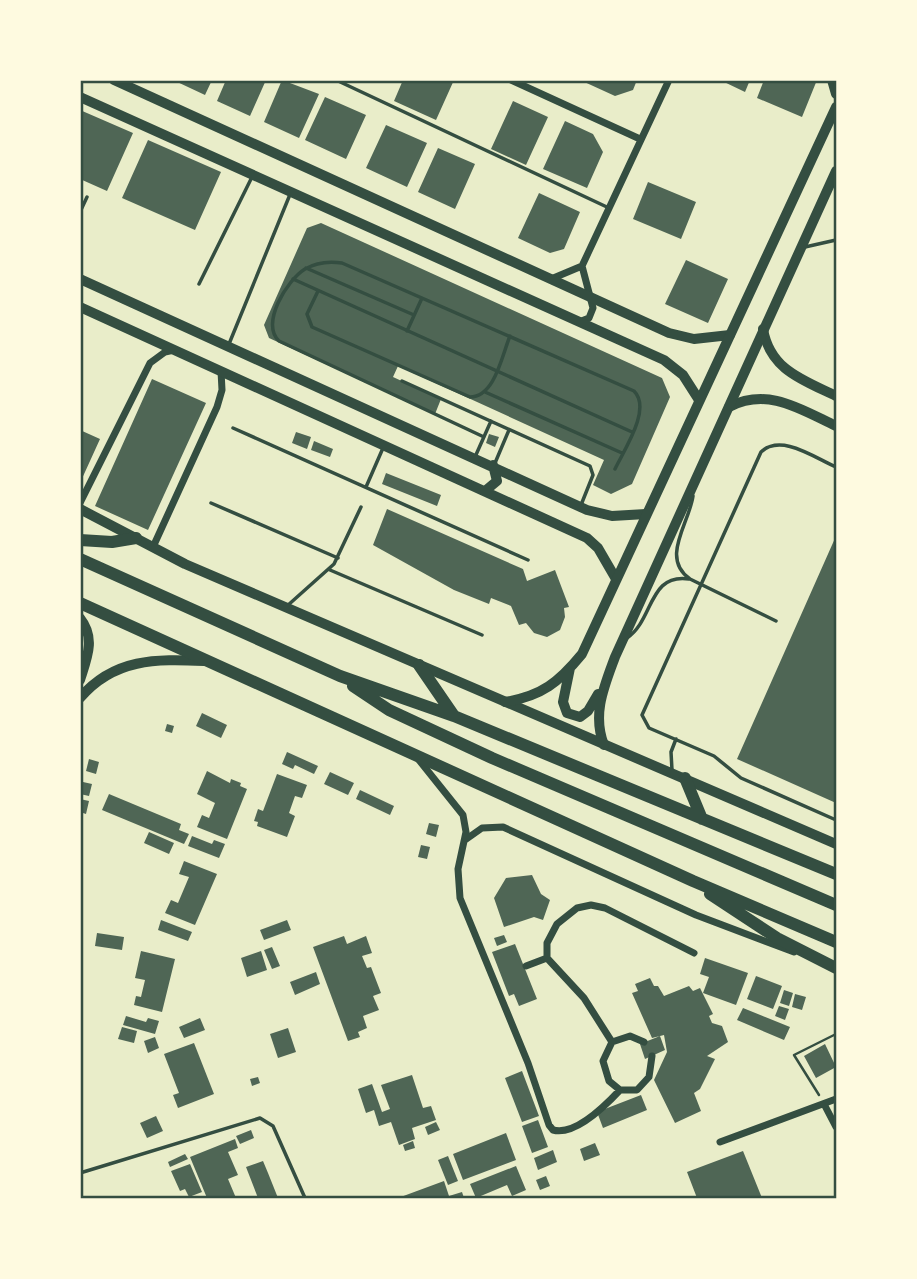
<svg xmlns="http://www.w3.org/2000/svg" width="917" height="1279" viewBox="0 0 917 1279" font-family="'DM Sans',sans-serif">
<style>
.building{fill:#4f6655}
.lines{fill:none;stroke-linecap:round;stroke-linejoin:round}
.path{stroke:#344e41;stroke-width:2.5}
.service{stroke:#344e41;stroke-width:3.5}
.minor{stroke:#344e41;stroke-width:7}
.tertiary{stroke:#344e41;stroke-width:10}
.secondary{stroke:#344e41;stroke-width:10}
.primary{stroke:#344e41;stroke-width:12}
.neatline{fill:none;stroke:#344e41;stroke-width:2.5}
</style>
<rect width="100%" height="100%" fill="#e9edc9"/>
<path class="building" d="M173,80H212L205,95Z
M226,80H266L250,116L217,101Z
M282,80L319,94L299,138L264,122Z
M403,80H454L436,120L394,101Z
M580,80H637L633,90L615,96Z
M720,80H750L745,92Z
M764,80H817L802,117L757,98Z
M325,97L366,115L346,159L305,140Z
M513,101L548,117L526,165L491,149Z
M80,110L133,133L107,191L80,179Z
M565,121L593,134L603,152L587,188L543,169Z
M386,125L427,143L407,187L366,168Z
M148,140L221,172L195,230L122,198Z
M438,148L475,164L455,209L418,192Z
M648,182L696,202L681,239L633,219Z
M539,193L580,212L564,249L550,253L518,238Z
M321,223L662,378L670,397L632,484L611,494L593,485L604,460L398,366L393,377L441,399L435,414L269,338L264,325L307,228Z
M686,260L728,279L708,323L665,304Z
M152,379L206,403L148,530L95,506Z
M80,430L100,439L80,483Z
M296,432L311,437L307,449L292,443Z
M489,434L499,437L495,447L486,443Z
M314,441L333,449L330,457L311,450Z
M386,473L441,495L437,506L382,484Z
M387,509L523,569L527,581L555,570L569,607L564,608L565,617L560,630L547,637L534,633L526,623L519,625L511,606L491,598L489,604L454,590L373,545Z
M836,536V803L737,759Z
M202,713L227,725L221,738L196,726Z
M167,724L174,726L172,733L165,731Z
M287,752L318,766L314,774L295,765L293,769L282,764Z
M89,759L99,762L96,774L86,771Z
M207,771L230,783L231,779L241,783L240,786L247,789L227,839L197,827L202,815L209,818L215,803L197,794Z
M330,772L354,783L348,795L324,784Z
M277,774L307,785L302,798L295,796L289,813L295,816L287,837L257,826L258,822L254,821L258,809L263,811Z
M83,782L92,784L89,796L80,794Z
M360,790L394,806L390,815L356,799Z
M109,794L181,824L179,830L189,834L184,844L102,810Z
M80,799L89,801L86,814L80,812Z
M429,823L439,825L436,837L426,834Z
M149,832L174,843L169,854L144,843Z
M192,836L212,844L214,840L225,844L219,858L188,846Z
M421,845L430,847L427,859L418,857Z
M184,861L217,874L195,925L165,913L171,900L178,903L189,877L179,874Z
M532,875L541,894L550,900L543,920L534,917L504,927L494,898L506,878Z
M161,920L192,932L188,941L158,930Z
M287,920L291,930L264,940L260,930Z
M97,933L124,937L122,950L95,946Z
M504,935L507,942L497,946L494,938Z
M344,936L347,944L366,936L372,953L362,956L367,968L371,967L381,993L373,996L379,1010L363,1016L367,1028L358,1032L360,1037L348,1041L313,947Z
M515,944L537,999L519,1006L514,994L509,996L492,952Z
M272,947L280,966L272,969L264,950Z
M141,951L175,959L162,1012L134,1005L136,996L141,997L145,980L135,978Z
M261,951L267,970L247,977L241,958Z
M705,958L748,973L736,1005L703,993L709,977L700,974Z
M316,972L320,984L295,995L290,982Z
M756,976L782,986L773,1009L747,999Z
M650,978L654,986H658L664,996L689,986L693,991L700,988L713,1014L709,1016L712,1023L722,1026L728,1042L707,1056L715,1059L700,1089L694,1093L701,1111L675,1123L654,1080L667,1052L664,1035L652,1038L632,993L638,991L635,984Z
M784,990L793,993L789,1006L780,1003Z
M795,994L806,997L802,1010L792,1007Z
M779,1006L789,1009L785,1020L775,1016Z
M743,1008L790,1027L784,1040L737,1020Z
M126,1016L146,1022L148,1018L159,1021L155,1034L123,1025Z
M200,1018L205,1030L184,1038L179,1027Z
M122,1027L137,1031L134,1043L118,1039Z
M288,1028L296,1052L278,1058L270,1034Z
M660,1036L665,1050L645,1059L640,1044Z
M155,1037L159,1048L148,1053L144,1041Z
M194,1043L214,1094L178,1108L173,1095L179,1093L164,1054Z
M825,1044L836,1067L816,1078L804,1056Z
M522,1071L539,1116L522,1122L505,1078Z
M412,1075L423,1108L431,1106L436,1120L412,1128L415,1139L399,1145L391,1122L379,1126L374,1110L366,1113L358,1089L372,1084L382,1112L390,1109L381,1085Z
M258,1077L260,1083L252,1086L250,1079Z
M641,1095L647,1110L603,1128L597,1112Z
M156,1116L163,1131L147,1138L140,1123Z
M538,1120L548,1147L532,1153L522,1126Z
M436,1122L440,1130L428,1135L425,1127Z
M251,1130L254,1138L240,1144L236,1136Z
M506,1133L516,1160L463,1180L453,1154Z
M235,1139L238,1148L228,1152L238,1175L228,1179L236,1198H207L190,1157Z
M413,1141L415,1148L405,1151L403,1145Z
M595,1143L600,1155L584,1161L580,1149Z
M553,1150L557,1162L538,1170L534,1158Z
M743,1151L762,1198H697L687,1172Z
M185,1154L188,1159L170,1167L168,1162Z
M448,1156L458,1181L448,1185L438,1160Z
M263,1161L268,1173L278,1198H258L246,1167Z
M190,1164L202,1192L189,1197L185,1189L180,1191L171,1171Z
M516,1166L526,1190L512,1196L507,1185L476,1198L470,1184Z
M546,1176L550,1186L540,1190L536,1180Z
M444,1181L449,1196L462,1192L464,1198H398Z"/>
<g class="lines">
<path class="path" d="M819,1095L794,1055L836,1034"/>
<path class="service" d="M336,80L609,208
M80,212L87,197
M805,247L836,240
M306,268L414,315
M293,279L632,432
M199,284L252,177
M318,291L307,314L312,327L470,397C495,397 502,355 510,336
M407,331L422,298
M229,344L291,192
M402,381L590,466L593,475L581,505
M485,392L622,453
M233,428L528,560
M484,437L279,341C260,324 287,280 305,269C317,262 329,261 342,263L634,391C652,409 624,450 615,469
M475,457L491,421
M495,463L509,430
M836,467C815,458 781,433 761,452L642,715L649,728L714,756L741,778L836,820
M366,487L383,448
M693,496C689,524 660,558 690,579L776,621
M211,503L338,558
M330,570L482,635
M287,606L334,564L361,507
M627,638C654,620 648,573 689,579
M80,647L83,659
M672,770L671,752L676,739
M80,1173L260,1118L273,1126L305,1198"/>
<path class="minor" d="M511,80L640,139
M551,279L582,266
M579,322L589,318L593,308L582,266L669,80
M80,503L150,363L165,352L174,350
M153,547L217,407L222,390L221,371
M419,760L463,815L466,832L458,869L460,898L528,1063L549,1125L553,1130C575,1136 606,1105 620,1090
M465,840L482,828L503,827L696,915L794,952
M526,966L547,958
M612,1042L584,998L547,958V943L557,924L577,908L591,905L605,908L694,953
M644,1042L630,1036L612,1042L603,1061L609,1081L620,1090H637L649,1077L652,1056
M824,1104L836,1127
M720,1142L836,1099"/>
<path class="tertiary" d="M114,80L669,333L694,339L730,335
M80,97L664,360L683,375L699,400
M80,279L587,510L612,516L646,514
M80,307L587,538L598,548L616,579
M763,329C770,370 803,380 836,396
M729,407C768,387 800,409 836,426
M485,491L497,481L493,465
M80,509L185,564L836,844
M80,618C96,638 87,658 80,680
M80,698C114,658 156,659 204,661"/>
<path class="secondary" d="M832,80L836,94
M570,668L563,702L567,713L580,717L588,711L598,694
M505,702C542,696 559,682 582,654L836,107
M604,745C592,714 604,687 615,657L836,171"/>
<path class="primary" d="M80,540L112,542L136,538
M80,559L340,676L454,716L836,874
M80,603L693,881L836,942
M419,665L454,716
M353,686L389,710L492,758L836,905
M685,778L702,819
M710,894L777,938L836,968"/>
</g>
<rect width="917" height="1279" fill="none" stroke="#fefae0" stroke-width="164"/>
<rect x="82" y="82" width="753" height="1115" class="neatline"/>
</svg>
